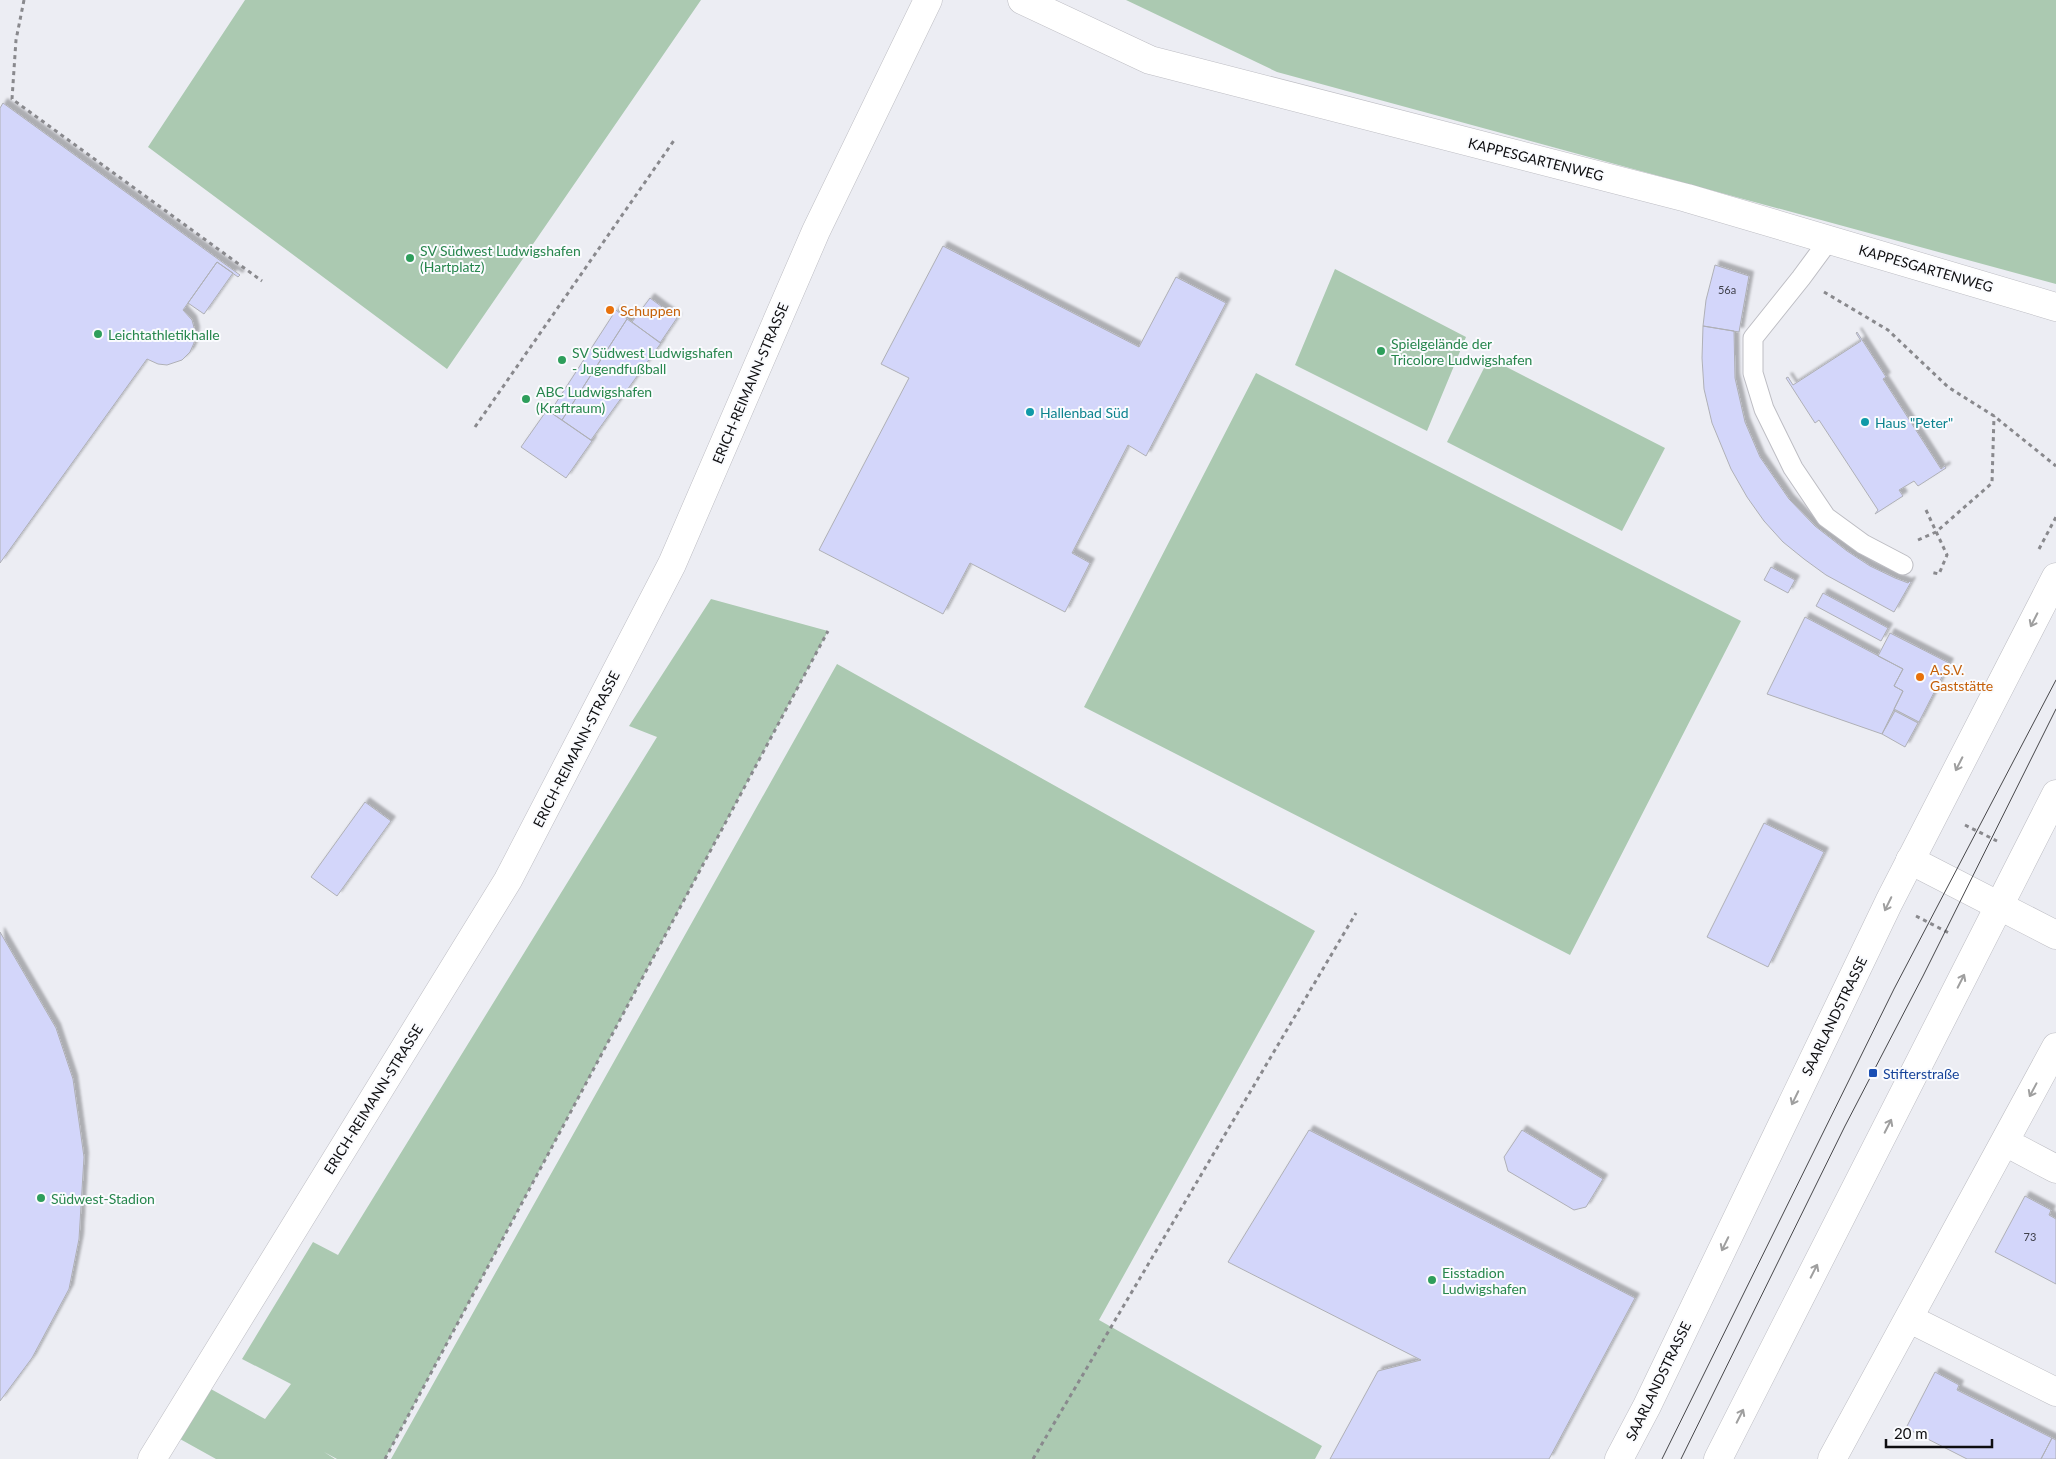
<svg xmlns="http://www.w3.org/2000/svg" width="2056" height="1459" viewBox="0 0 2056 1459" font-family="Lato,sans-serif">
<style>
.green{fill:#abc9b1}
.building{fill:#d3d6fa;stroke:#afb0b6;filter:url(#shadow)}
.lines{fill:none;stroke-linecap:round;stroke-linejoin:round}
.lane-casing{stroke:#bdbdc3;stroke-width:21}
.street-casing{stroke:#bdbdc3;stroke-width:29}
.primary-casing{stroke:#bdbdc3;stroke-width:29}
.path{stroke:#89898d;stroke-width:3;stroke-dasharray:4 4;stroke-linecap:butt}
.lane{stroke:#fff;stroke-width:19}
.street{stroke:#fff;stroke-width:28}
.primary{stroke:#fff;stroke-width:28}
.tram{stroke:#47474a;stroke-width:1}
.oneway{stroke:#9f9f9f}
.leisure-dot{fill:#2e9e5b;stroke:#fafbfe;stroke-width:2}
.food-dot{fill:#e8710a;stroke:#fafbfe;stroke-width:2}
.culture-dot{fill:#0f9aa8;stroke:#fafbfe;stroke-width:2}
.transit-dot{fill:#1a4fb4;stroke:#fafbfe;stroke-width:2}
.labels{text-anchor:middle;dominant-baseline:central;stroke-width:4;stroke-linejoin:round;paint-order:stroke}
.number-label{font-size:11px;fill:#3f404a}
.street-label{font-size:14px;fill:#0e0e10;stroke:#fafbfe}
.leisure-label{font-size:14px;fill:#27864d;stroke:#fafbfe;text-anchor:start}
.food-label{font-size:14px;fill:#c56008;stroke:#fafbfe;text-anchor:start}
.culture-label{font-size:14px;fill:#0d838f;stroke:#fafbfe;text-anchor:start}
.transit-label{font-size:14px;fill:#164399;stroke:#fafbfe;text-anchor:start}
</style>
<defs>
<filter id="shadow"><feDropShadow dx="4.5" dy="-4.5" stdDeviation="1" flood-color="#0004"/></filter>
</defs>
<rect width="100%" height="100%" fill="#ecedf3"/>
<path class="green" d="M245,0H701L447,369L148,147Z
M1126,0H2056V284L1277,72Z
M1335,269L1466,337L1427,431L1295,365Z
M1489,358L1665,448L1622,531L1447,442Z
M1256,373L1741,621L1570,955L1084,707Z
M711,599L828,631L385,1459H337L324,1452L335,1459H216L180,1439L209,1388L265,1419L291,1384L242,1359L313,1242L338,1255L657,737L629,726Z
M837,664L1315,931L1099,1320L1322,1446L1315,1459H391Z"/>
<path class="building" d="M3,103L240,275L238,277L217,262L183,310L192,320L195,331L194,343L190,352L182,360L167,365L158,364L147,359L0,563V108Z
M943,246L1139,347L1176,277L1226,303L1146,456L1128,445L1072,553L1090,563L1065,612L970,563L943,614L819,550L909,378L881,364Z
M217,262L233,273L204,314L188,303Z
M1715,265L1749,276L1739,332L1703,326L1706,300Z
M650,298L677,318L660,343L632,322Z
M616,310L627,319L562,420L550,412Z
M627,319L661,343L591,440L562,420Z
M1703,326L1734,331L1735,378L1745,422L1760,457L1789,499L1815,526L1847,551L1870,566L1895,578L1908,583L1910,581L1911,582L1894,612L1826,575L1804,559L1783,542L1764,521L1747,497L1731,469L1712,423L1704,389L1702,358Z
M1857,332L1886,377L1883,379L1941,469L1945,466L1946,468L1918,486L1914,481L1899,490L1903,496L1875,514L1878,510L1819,420L1815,423L1786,378L1788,377L1793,385L1861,341L1856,333Z
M547,410L592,441L566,478L521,447Z
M1771,567L1795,580L1788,593L1764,580Z
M1823,593L1888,628L1881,641L1816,606Z
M1805,617L1903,669L1894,686L1903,691L1882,734L1767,694Z
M1890,633L1949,663L1919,722L1894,709L1903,691L1894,686L1903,669L1878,656Z
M1895,711L1918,723L1905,747L1882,734Z
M365,802L391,821L337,896L311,877Z
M1764,823L1824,852L1768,967L1707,937Z
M0,932L56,1028L73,1079L84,1157L79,1239L69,1289L32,1358L0,1401Z
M1309,1130L1635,1298L1549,1459H1330L1378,1371L1421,1360L1228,1262Z
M1522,1130L1603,1179L1586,1207L1574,1210L1508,1171L1504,1157Z
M2025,1196L2051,1210L2049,1215L2056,1219V1284L1995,1252Z
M1935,1372L1959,1385L1957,1390L2052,1438L2041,1459H1967L1906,1428Z
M2052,1438L2056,1440V1459H2041Z"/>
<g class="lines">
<g class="lane-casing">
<path id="lane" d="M1829,240L1801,278L1753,338V373L1764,409L1793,468L1826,517L1863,544L1903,565"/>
</g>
<g class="street-casing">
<path id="street" d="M1022,0L1150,60L1687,198L2056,307
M1910,860L2056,935
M2005,1142L2056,1169
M1910,1319L2056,1392
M152,1459L508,880L672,564L816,231L928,0
M1832,1459L2056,1047"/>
</g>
<g class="primary-casing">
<path id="primary" d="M1619,1459L1647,1406L1889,902L2056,577
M1718,1459L2056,794"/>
</g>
<path class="path" d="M24,0L16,40L12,99L262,281
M1824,292L1888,330L1948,387L1994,416L2056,466
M475,427L675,139
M1926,510L1947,555L1939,574L1930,572
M1918,540L1936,532L1992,483L1994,416
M2039,549L2056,517
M1965,825L1997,841
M1916,916L1949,933
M385,1459L828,631
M1033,1459L1356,913"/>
<use href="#lane" class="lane"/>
<use href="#street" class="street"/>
<use href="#primary" class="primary"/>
<path class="tram" d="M1662,1459L1894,989L2056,680
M1681,1459L1845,1126L1923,976L2056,709"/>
</g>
<defs><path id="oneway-shaft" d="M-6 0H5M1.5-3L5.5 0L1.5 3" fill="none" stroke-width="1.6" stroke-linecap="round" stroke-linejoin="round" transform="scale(1.25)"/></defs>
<g class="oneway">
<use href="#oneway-shaft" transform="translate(2034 620) rotate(117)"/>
<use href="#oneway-shaft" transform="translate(1959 764) rotate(117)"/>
<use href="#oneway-shaft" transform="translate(1888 904) rotate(116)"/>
<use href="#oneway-shaft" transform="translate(1961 981) rotate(-63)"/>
<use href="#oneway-shaft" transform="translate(2033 1090) rotate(118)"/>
<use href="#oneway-shaft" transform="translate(1795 1098) rotate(116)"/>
<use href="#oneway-shaft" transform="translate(1888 1126) rotate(-63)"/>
<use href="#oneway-shaft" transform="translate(1725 1244) rotate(116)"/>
<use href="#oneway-shaft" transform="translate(1814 1271) rotate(-63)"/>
<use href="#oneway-shaft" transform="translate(1740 1416) rotate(-63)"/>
</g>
<g class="leisure-dot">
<circle cx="410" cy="258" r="5"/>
<circle cx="98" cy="334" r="5"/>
<circle cx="1381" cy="351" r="5"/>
<circle cx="562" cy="360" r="5"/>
<circle cx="526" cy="399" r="5"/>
<circle cx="41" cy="1198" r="5"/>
<circle cx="1432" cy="1280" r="5"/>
</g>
<g class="food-dot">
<circle cx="610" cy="310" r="5"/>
<circle cx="1920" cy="677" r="5"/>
</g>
<g class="culture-dot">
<circle cx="1030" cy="412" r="5"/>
<circle cx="1865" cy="422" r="5"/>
</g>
<rect class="transit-dot" x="1868" y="1068" width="10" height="10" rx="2.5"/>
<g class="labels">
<g class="number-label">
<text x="1727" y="289">56a</text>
<text x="2030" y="1236">73</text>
</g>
<g class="street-label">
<text transform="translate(1536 159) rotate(14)">KAPPESGARTENWEG</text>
<text transform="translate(1926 268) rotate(16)">KAPPESGARTENWEG</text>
<text transform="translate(750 383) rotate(-67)">ERICH-REIMANN-STRASSE</text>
<text transform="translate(576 749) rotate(-63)">ERICH-REIMANN-STRASSE</text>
<text transform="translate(1834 1016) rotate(-64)">SAARLANDSTRASSE</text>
<text transform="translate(373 1099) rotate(-58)">ERICH-REIMANN-STRASSE</text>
<text transform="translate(1658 1381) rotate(-64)">SAARLANDSTRASSE</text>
</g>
<g class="leisure-label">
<text x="420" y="250">SV Südwest Ludwigshafen<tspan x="420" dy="16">(Hartplatz)</tspan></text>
<text x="108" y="334">Leichtathletikhalle</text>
<text x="1391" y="343">Spielgelände der<tspan x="1391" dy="16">Tricolore Ludwigshafen</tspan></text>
<text x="572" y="352">SV Südwest Ludwigshafen<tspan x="572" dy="16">- Jugendfußball</tspan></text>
<text x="536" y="391">ABC Ludwigshafen<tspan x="536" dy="16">(Kraftraum)</tspan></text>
<text x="51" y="1198">Südwest-Stadion</text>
<text x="1442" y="1272">Eisstadion<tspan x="1442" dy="16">Ludwigshafen</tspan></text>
</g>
<g class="food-label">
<text x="620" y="310">Schuppen</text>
<text x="1930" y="669">A.S.V.<tspan x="1930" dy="16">Gaststätte</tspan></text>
</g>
<g class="culture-label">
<text x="1040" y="412">Hallenbad Süd</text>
<text x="1875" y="422">Haus "Peter"</text>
</g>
<g class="transit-label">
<text x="1883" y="1073">Stifterstraße</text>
</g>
</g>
<path d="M1886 1439v8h106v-8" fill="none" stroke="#0e0e10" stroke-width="2.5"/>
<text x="1894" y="1439" font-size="15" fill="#0e0e10" stroke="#fafbfe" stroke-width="4" paint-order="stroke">20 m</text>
</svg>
